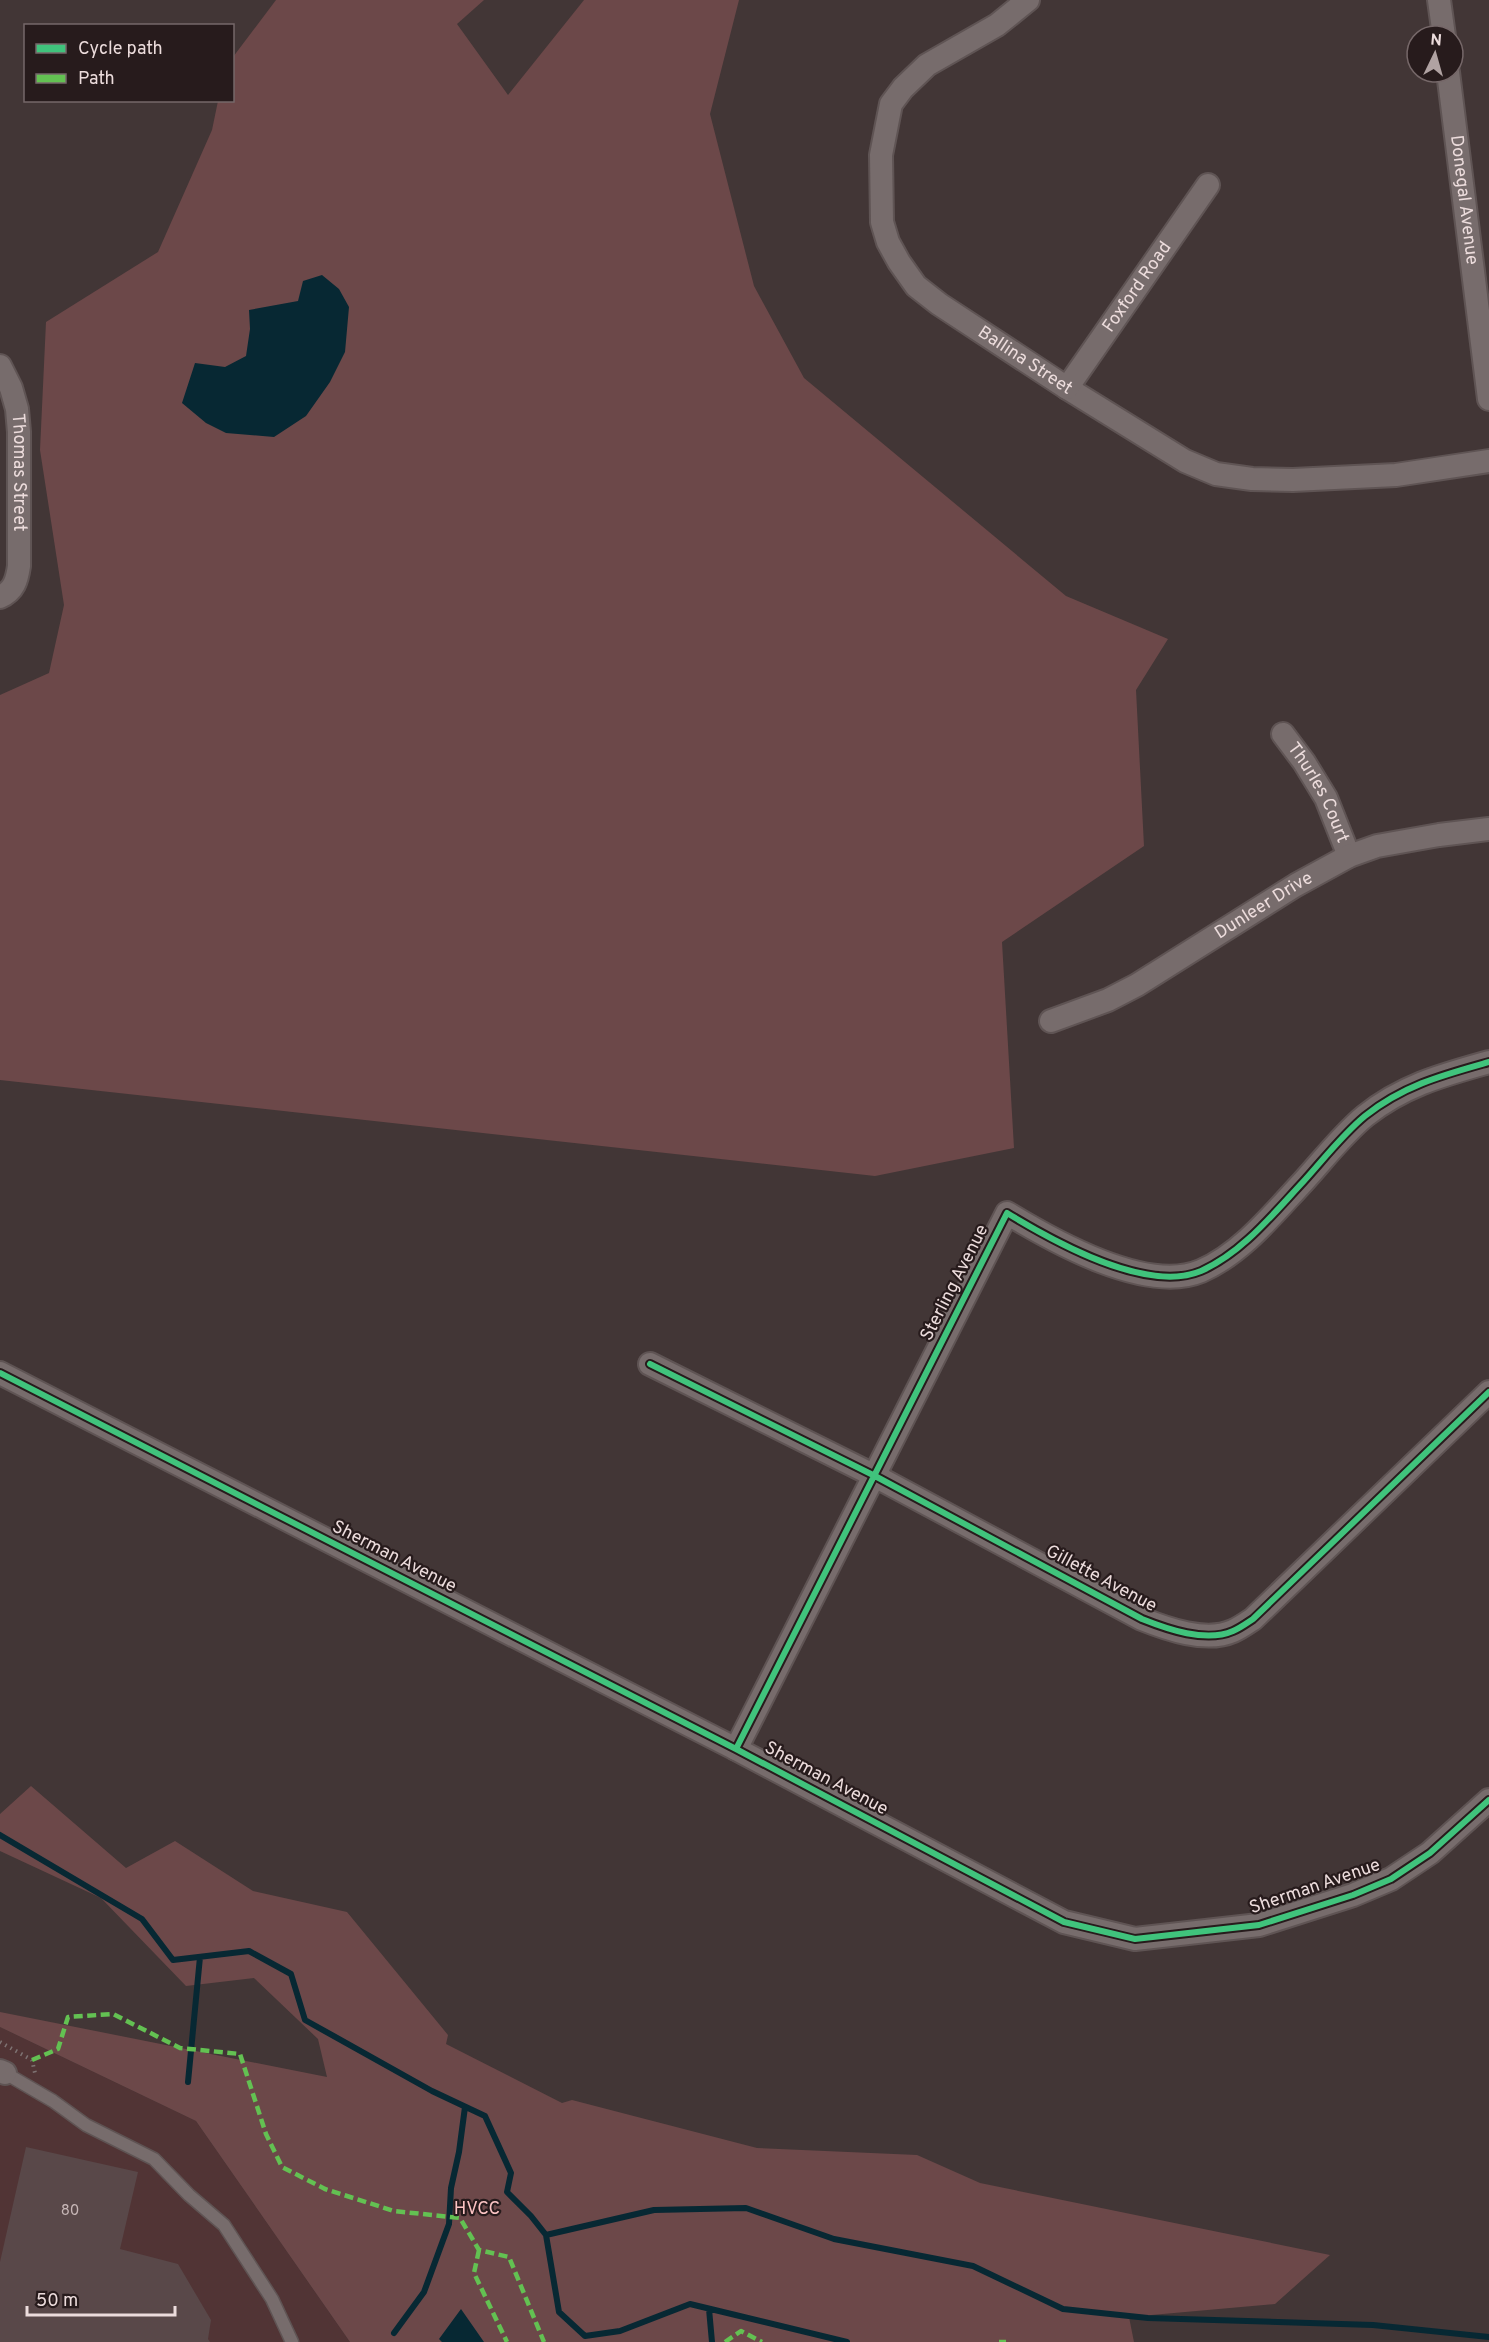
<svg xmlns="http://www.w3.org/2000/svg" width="1489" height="2342" viewBox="0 0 1489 2342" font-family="Overpass,sans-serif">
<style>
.built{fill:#513435}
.green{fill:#6c4849}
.water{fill:#072833}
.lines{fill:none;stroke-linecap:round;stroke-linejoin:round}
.stream{stroke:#072833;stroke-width:6}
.building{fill:#594849}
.service-casing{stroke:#5f5454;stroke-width:15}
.minor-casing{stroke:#5f5454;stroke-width:26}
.path{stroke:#7e7373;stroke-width:4;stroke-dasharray:1.5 4.5;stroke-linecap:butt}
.service{stroke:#776c6c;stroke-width:12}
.minor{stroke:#776c6c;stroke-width:22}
.quiet{stroke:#63c152;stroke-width:4.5;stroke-dasharray:9 4.5;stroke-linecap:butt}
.cycleway-casing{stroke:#271b1c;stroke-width:10}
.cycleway{stroke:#40c37c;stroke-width:6}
.labels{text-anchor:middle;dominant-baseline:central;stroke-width:4.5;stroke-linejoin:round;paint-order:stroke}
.number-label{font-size:15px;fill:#c7b7b7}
.street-label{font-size:18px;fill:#ecdcdc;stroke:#271b1c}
.park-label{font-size:18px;fill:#fcc4c4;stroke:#271b1c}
</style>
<rect width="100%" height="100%" fill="#423636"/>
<path class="built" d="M0,2027L196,2121L350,2342H0Z"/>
<path class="green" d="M276,0H484L457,24L508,95L584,0H739L710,114L754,286L804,378L1066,596L1168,639L1136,690L1144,846L1002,942L1014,1148L875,1176L0,1080V695L49,673L64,605L40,450L46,322L158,252L212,130L218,101L232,100L233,57Z
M31,1786L126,1868L175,1841L253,1891L347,1912L448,2035L446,2044L562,2103L572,2100L757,2148L917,2155L980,2183L1330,2255L1275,2304L1129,2317L1134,2342H350L196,2121L0,2027V2012L327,2077L318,2039L254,1978L186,1986L101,1898L0,1851V1814Z"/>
<path class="water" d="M322,275L339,289L349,307L345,352L330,382L306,416L274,437L226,433L206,423L182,403L195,363L225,367L246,356L250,329L249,310L298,301L303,281Z
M461,2309L484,2342H442L439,2339Z"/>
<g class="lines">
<path class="stream" d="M0,1835L142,1919L173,1960L249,1951L291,1974L305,2020L432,2091L485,2116L511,2173L507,2192L531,2216L546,2235L559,2312L585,2336L620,2331L690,2304L847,2342
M188,2082L200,1957
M546,2235L654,2210L746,2208L834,2239L973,2266L1063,2309L1148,2318L1373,2325L1489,2337
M709,2309L712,2342
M394,2333L424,2292L449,2224L451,2188L459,2152L465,2107"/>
</g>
<path class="building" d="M26,2147L138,2172L120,2249L178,2264L211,2320L208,2339L210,2342H0V2262Z"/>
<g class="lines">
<g class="service-casing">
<path id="service" d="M5,2073L53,2101L86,2125L154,2159L189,2195L224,2225L272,2299L292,2342"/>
</g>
<g class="minor-casing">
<g id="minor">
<path id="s1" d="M1028,0L997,25L927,65L903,88L891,104L881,155L882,222L888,242L899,262L916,286L939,304L1067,388L1185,461L1216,474L1252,479L1293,480L1396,475L1489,461"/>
<path d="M1439,0L1444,36"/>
<path id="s2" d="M1448,72L1489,399"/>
<path id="s3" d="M0,366L11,388L17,409L19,432V566C17,580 14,591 0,597"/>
<path id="s4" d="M1067,388L1208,185"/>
<path id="s5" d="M1283,734L1304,762L1326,798L1349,856"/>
<path id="s6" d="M1051,1021L1108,1000L1137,985L1296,885L1349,856L1377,846L1439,835L1489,829"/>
<path d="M650,1364L875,1476L1142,1619C1167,1629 1206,1643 1233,1631C1240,1628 1247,1623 1253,1619L1489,1392"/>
<path d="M0,1373L736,1749L1064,1922L1135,1939L1259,1925L1353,1895L1391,1879L1430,1853L1489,1800"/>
<path d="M736,1749L1007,1213C1053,1241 1146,1294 1201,1271C1242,1253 1273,1214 1303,1182C1323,1160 1343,1134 1365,1116C1404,1085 1443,1075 1489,1062"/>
<path d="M0,2071L5,2073"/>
</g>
</g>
<path class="path" d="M0,2042L32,2060L35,2073"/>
<use href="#service" class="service"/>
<use href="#minor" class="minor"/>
<path class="quiet" d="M32,2060L58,2049L68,2017L113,2014L180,2048L240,2054L266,2134L282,2167L325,2189L394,2211L460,2218L479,2250L509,2257L544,2342
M479,2250L474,2273L507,2342
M725,2342L741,2331L762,2342
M999,2342H1006"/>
<g class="cycleway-casing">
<path id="cycleway" d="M650,1364L875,1476L1142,1619C1167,1629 1206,1643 1233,1631C1240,1628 1247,1623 1253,1619L1489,1392
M0,1373L736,1749L1064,1922L1135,1939L1259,1925L1353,1895L1391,1879L1430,1853L1489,1800
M736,1749L1007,1213C1053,1241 1146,1294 1201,1271C1242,1253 1273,1214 1303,1182C1323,1160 1343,1134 1365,1116C1404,1085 1443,1075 1489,1062"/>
</g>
<use href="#cycleway" class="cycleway"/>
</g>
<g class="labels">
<g class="number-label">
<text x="70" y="2211">80</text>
</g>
<g class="street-label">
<text stroke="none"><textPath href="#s2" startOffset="129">Donegal Avenue</textPath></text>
<text stroke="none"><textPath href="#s4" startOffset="123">Foxford Road</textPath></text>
<text stroke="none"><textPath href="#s1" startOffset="498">Ballina Street</textPath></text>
<text stroke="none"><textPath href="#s3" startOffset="110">Thomas Street</textPath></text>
<text stroke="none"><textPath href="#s5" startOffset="69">Thurles Court</textPath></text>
<text stroke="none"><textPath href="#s6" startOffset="243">Dunleer Drive</textPath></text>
<text transform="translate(955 1283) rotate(-63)">Sterling Avenue</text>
<text transform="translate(394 1557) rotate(27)">Sherman Avenue</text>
<text transform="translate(1101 1579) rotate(28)">Gillette Avenue</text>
<text transform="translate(826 1779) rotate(28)">Sherman Avenue</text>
<text transform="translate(1315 1887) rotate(-19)">Sherman Avenue</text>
</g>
<g class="park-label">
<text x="477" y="2209">HVCC</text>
</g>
</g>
<rect x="24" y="24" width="210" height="78" fill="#271b1c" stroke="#766869" stroke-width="1.5"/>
<rect x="36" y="44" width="30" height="9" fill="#40c37c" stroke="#766869" stroke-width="1.5"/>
<text x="78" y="54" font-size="18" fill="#ecdcdc">Cycle path</text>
<rect x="36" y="74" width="30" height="9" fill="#63c152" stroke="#766869" stroke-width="1.5"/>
<text x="78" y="84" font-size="18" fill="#ecdcdc">Path</text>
<g transform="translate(1435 54) rotate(5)"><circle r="28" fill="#271b1c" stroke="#766869" stroke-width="1.5"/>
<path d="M0-4.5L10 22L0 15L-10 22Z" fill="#b0a2a2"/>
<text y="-9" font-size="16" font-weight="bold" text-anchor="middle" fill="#ecdcdc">N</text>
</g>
<path d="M27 2306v9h148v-9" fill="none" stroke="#ecdcdc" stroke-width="3"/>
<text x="36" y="2306" font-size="18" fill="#ecdcdc" stroke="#271b1c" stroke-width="4.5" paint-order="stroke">50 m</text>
</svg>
